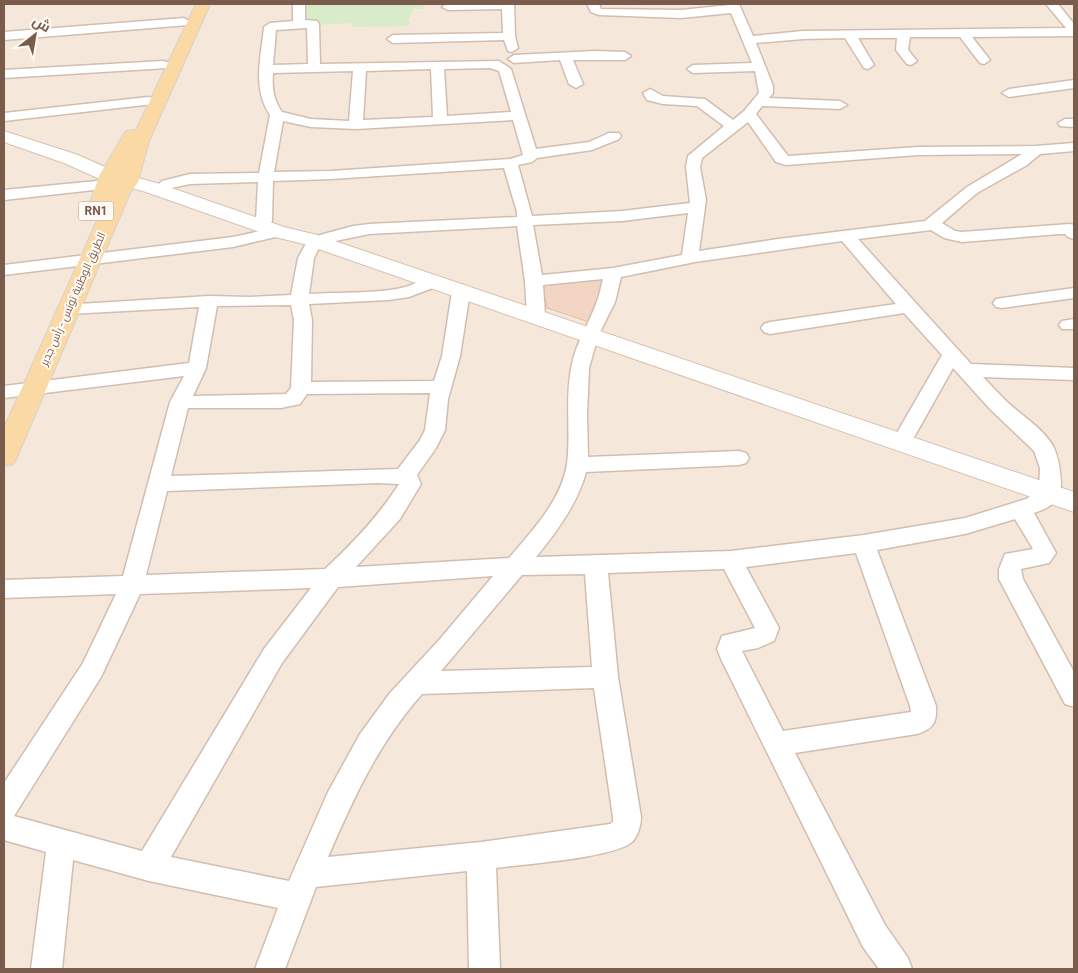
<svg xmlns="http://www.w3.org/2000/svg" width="1078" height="973" viewBox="0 0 1078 973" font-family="Roboto,Cairo,sans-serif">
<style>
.residential{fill:#f5e8da}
.green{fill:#d8ecc9}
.building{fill:#f3d5c3;stroke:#e6bba3}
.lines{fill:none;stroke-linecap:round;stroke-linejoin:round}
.minor-casing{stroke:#d1beb0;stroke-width:3}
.secondary-casing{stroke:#d6c0b0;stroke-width:2}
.primary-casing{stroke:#dad1cd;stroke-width:2}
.minor{fill:#fff;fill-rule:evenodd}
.secondary{fill:#fff;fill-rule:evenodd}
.primary{fill:#fbd9a5;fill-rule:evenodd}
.labels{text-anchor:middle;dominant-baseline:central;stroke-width:4;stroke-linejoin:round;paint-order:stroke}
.far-street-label{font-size:11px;fill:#7a5c4d;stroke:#fffaf3}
.shield{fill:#fffaf3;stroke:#a28b7f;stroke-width:1}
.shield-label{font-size:12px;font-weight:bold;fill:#7a5c4d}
</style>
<rect width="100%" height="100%" fill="#fdf6ec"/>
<path class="residential" d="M4,4H1074V969H4Z"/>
<path class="green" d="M304,4H423L424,9H413L408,21L410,22L409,26L352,27L351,23L317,25L316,21L305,19Z"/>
<path class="building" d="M611,277L595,319L586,321L547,308L542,283Z"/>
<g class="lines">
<g class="minor-casing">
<path id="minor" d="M293,4H305V20L317,21L319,24L320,64L499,61L511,69L536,149L589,142L609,133H619L621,136L619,139L592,150L537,158L532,162L518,165L532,216L622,211L690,203L686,167L688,156L724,126L697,106L663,104L647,100L643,93L650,89L663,96L705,99L733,120L744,111L759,93L755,71L693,73L687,69L693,65L752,63L731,13L681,18L599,15L591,12L587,4H599L601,9L681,10L739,4L753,36L803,31L1066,28L1046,4H1058L1074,24V36L972,37L990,60L984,64L980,63L960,37H910L908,50L917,61L911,65L907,64L896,50L897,38H858L874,65L868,69L864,68L845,38L803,39L756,43L773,86V93L769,98L840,101L847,105L840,109L762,106L756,114L788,156L918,147L1036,146L1074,143V151L1040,154L1027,165L977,193L942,223L955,231L962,232L1070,224L1074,225V239L1068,237L1065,234H1059L962,242L944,238L931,230L858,239L971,364L1074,368V380L983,377C990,384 997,392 1004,399C1020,415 1044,428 1054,448C1059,459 1060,470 1061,482C1061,501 1052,507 1034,513L1056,553L1049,563L1021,569L1023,579L1074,672V707L1065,704L999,579V569L1005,554L1033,549L1015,519L965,534L877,550L936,706C937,723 933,729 917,734L795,753L885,925L908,958L912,969H879L863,947L721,659L717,649L722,636L755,628L724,569L608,573L618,677L641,817C641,825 638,836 632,842C614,858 523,864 496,868L500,969H469L467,871L316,887L285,969H255L278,908L149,881L73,860L62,969H31L46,852L4,840V783L83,663L116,594L4,598V580L123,576L170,402L184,376L4,398V386L189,363L199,307L69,314L63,313L60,309L63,305L209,296L250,297L291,295L298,258L309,238L353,226L369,224L517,217V212L504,168L331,179L273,181L272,221L270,224H258L256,221L258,182L190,184L167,189L162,187L159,184L162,181L190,174L259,173L270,115C252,88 261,58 264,27L270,23L293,21ZM307,28L308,64L273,65L276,30ZM490,68L499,71L511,112L447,116L444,69ZM431,69L433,117L363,120L366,71ZM353,71L349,121L311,119L282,112C273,99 272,88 273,73ZM513,120L523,155L510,159L331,171L274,172L283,121L311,127L356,129ZM748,122L776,162L786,165L918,155L1022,154L967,187L925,221L778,239L699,251L706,200L700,167L702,158ZM688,213L682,255L613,268L542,275L533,225L622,221ZM517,226L525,281L527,316L530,320L536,321L542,320L545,316L543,285L603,279C601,286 600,294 597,301C589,325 575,343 571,369C565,400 571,433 567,464C562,499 532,531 509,558L356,567L400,519L421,484L417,475L436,448L445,430L448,399L460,356L470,292L467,288L461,287L455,288L452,292L442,356L434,381L311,382L312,320L309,304L388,300L409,297L438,286L441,282L438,278C426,275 417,284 405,287C381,294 335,292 309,294L314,258L321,244L369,234ZM842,241L896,304L770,322L764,324L761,328L764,332L770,334L904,313L942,355L891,443L894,448L901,450L908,448L953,368L990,409L1034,451L1040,468L1039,491L1026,499L965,518L864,535L731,551L536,557C556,533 578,503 586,472L739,465L746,463L749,458L746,453L739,451L588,457L587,415L589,368L598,336L615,302L621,277L695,262ZM291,305L294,320L291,388L286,394L193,396L206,368L217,306ZM430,393L425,430L420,440L398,469L171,476L188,408H281L300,404L307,394ZM378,483L399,484C378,517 353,543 325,569L146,575L167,491ZM856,553L910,706L911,712L783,731L742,651L758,648L774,641L779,628L746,567ZM585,574L592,667L441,671L522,575ZM493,576L440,639L390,693L360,734L328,792L289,881L171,857L282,663L338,587ZM311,588L264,649L142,851L14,816L101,677L140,594ZM594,688L613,817V822L610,824L481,842L328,857C353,799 379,742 422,694Z
M447,4H514L515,36L518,48L512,52L508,51L504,40L393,43L387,39L393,35L503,33L502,9L448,10L442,7Z
M184,18L190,22L188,25L4,40V32Z
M595,51L625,52L631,56L625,60H573L583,84L576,88L569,84L560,60L514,63L508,59L514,55Z
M163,61L167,62L169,65L167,68L4,78V70Z
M1074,80V88L1009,97L1002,93L1009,89Z
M148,97L153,98L155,101L153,104L4,121V113Z
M1065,119H1074V127L1060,126L1058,123Z
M107,180L112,182L115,185L112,188L4,200V190Z
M278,227L284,229L286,232L284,235L233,247L4,275V265L233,237Z
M1074,288V298L1002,308L996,307L993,303L996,299L1002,298Z
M1074,319V329H1062L1059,325L1062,321Z"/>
</g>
<g class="secondary-casing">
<path id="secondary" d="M4,131L78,155L116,172L160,184L284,227L317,235L1074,492V512L304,244L271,236L146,192L102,180L64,163L4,142Z"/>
</g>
<g class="primary-casing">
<path id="primary" d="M196,4H210L149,141L138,182L130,193L17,457L13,464L4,466V428L100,214L91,213L88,209L99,176L126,131L136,130Z"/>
</g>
<use href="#minor" class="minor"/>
<use href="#secondary" class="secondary"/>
<use href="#primary" class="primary"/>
</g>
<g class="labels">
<g class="far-street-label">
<text transform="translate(73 299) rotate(-66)">الطريق الوطنية تونس - رأس جدير</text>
</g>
<rect class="shield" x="78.5" y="201.5" width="35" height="19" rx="4"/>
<g class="shield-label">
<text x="96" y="211">RN1</text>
</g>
</g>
<rect width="1078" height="973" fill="none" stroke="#7a5c4d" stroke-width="10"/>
<g transform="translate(35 35) rotate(31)" stroke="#fffaf3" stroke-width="4" paint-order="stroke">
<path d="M0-4L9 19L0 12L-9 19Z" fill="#7a5c4d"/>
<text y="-8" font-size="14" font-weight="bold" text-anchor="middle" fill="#7a5c4d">ش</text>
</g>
</svg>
